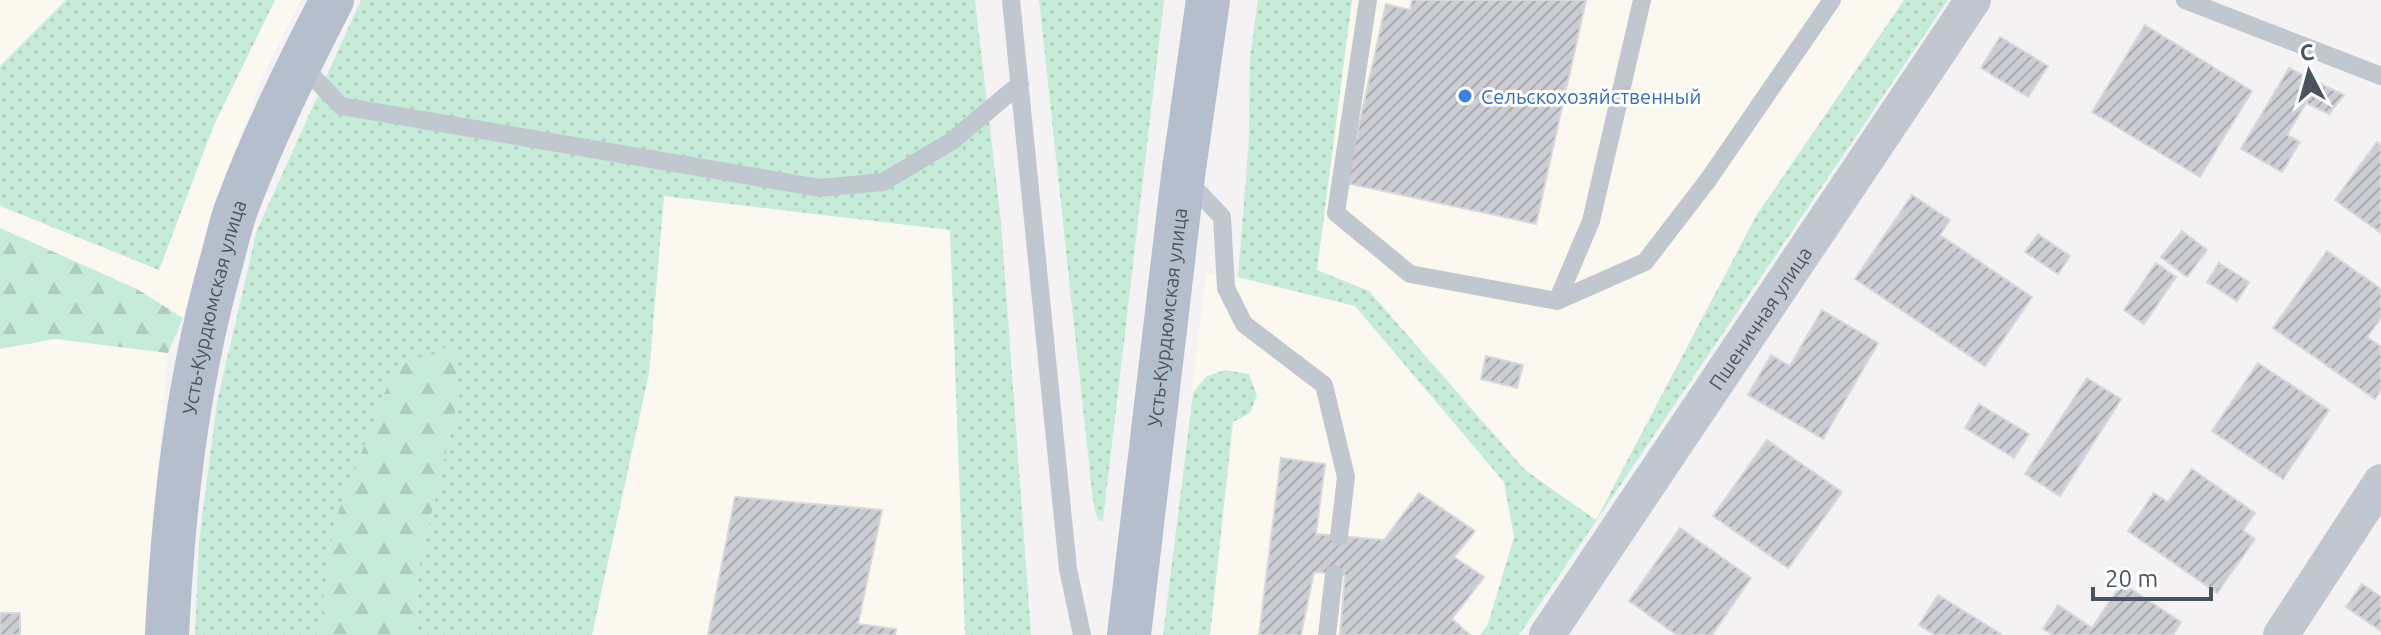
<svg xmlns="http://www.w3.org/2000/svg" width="2381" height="635" viewBox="0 0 2381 635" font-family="Ubuntu,sans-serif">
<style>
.commercial{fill:#fbf9ef}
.grass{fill:url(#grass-dots)}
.forest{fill:url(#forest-firs)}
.building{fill:url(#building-hatch);stroke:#d7d8dc;stroke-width:2}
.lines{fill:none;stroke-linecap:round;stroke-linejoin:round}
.service{stroke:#c1c7cf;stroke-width:18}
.minor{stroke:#c1c7cf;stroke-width:36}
.primary{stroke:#b5becd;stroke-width:44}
.shop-dot{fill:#3f7fe0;stroke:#fff;stroke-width:3}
.labels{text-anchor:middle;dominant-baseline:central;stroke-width:6;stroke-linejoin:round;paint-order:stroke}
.shop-label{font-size:20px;fill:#366cbe;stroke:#fff;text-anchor:start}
.street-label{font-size:20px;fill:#4b535e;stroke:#fff}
</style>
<defs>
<pattern id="grass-dots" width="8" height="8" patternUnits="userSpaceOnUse" patternTransform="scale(2)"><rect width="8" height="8" fill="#c6ecd9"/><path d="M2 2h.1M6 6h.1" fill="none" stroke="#acccbd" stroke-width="1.8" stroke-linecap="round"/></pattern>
<pattern id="forest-firs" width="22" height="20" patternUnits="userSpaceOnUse" patternTransform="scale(2)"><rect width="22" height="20" fill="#c6ecd9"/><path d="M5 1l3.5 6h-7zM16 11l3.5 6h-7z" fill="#acccbd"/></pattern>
<pattern id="building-hatch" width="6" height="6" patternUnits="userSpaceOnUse" patternTransform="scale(2)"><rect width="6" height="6" fill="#ccced4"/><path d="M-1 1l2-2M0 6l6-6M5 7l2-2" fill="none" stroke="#a8aaaf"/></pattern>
</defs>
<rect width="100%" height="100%" fill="#f4f2f2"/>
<path class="commercial" d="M0,0H301L262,77L215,203L183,318L137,289L0,228Z
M1352,0H1904L1756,216L1596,520L1525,470L1369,291L1317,270Z
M663,196L950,230L965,635H592L649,374Z
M1206,274L1238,277L1355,306L1504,482L1514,537L1488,624L1480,635H1163Z
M55,339L168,353L144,635H0V349Z"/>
<path class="grass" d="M66,0H275L214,125L159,270L0,206V66Z
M361,0H975L1001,222L1031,635H965L950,230L664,196L649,373L592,635H417L418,570L459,396L334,523L319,635H195L199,542L217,402L257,230Z
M1039,0H1164L1103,521L1098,520L1093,501Z
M1258,0H1352L1317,270L1369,291L1525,470L1596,520L1756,216L1904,0H1948L1519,635H1480L1488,624L1514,537L1504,482L1355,306L1238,277L1249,139L1250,57Z
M1225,370L1249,374L1257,395L1250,413L1233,422L1210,635H1163L1193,392L1207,376Z"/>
<path class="forest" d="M0,228L137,289L183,318L168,353L55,339L0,349Z
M452,345L459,396L418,570L417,635H319L334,523L395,367Z"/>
<path class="building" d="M1412,0H1586L1536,224L1346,183L1386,4L1410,10Z
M2145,25L2252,91L2200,177L2092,112Z
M2000,37L2048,66L2028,97L1981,68Z
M2289,68L2344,95L2329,114L2306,103L2287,135L2300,142L2282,172L2241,149Z
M2377,142L2381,145V233L2335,200Z
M1912,195L1950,220L1940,235L2032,297L1985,366L1855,279Z
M2182,231L2207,250L2187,277L2161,257Z
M2038,234L2070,256L2058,274L2025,252Z
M2327,251L2381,289V318L2367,337L2381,347V390L2375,399L2273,328Z
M2156,263L2176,277L2144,324L2124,310Z
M2219,263L2249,282L2237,301L2207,282Z
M1822,310L1878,343L1823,439L1748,395L1771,355L1790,366Z
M1486,356L1523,365L1517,388L1481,379Z
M2258,363L2329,410L2283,479L2212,431Z
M2087,378L2121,399L2060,496L2025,474Z
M1979,404L2029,434L2014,458L1965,428Z
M1767,440L1842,492L1788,568L1713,516Z
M1281,458L1325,464L1316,534L1384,540L1419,493L1475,531L1454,557L1484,577L1452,619L1470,635H1340L1345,575L1314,572L1301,635H1259Z
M2192,469L2255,513L2243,530L2255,539L2217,593L2128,531L2154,493L2168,502Z
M735,497L882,510L858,624L896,629L895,635H708Z
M1680,528L1751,578L1712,635H1677L1629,601Z
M2122,583L2181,622L2173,635H2053L2043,629L2058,605L2092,628Z
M2362,584L2381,597V631L2346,607Z
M1938,595L2001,634V635H1935L1919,625Z
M0,613H20V635H0Z"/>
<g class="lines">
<path class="service" d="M1011,0L1068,569L1082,635
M1368,0L1336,213L1410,274L1557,301L1645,262L1708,180L1832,0
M2185,0L2381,76
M300,63L341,106L820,188L883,182L952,141L1020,84
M1187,180L1222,217L1226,288L1244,324L1324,385L1346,477L1339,537
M1557,301L1591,221L1642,0
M1327,635L1334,574"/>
<g class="minor">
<path id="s1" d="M1547,635L1973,0"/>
<path d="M2281,635L2381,482"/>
</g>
<g class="primary">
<path id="s2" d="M167,635C173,512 186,393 218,274C225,251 229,227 238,204C265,133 297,68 332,0"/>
<path id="s3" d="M1129,635L1183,176L1208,0"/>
</g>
</g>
<circle class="shop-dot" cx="1465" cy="96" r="8"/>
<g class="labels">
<g class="shop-label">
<text x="1481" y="96">Сельскохозяйственный</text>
</g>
<g class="street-label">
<text stroke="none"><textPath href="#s2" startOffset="332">Усть-Курдюмская улица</textPath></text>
<text stroke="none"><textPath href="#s3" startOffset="320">Усть-Курдюмская улица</textPath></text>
<text stroke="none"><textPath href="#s1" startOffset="382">Пшеничная улица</textPath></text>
</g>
</g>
<g transform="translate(2309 72) rotate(354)" stroke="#ffffff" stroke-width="6" paint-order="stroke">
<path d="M0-6L14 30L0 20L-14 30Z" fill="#4b535e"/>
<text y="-12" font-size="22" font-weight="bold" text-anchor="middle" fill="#4b535e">С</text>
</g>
<path d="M2093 587v12h118v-12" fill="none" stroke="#4b535e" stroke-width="4"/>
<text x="2105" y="587" font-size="24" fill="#4b535e" stroke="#ffffff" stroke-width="6" paint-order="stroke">20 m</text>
</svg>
